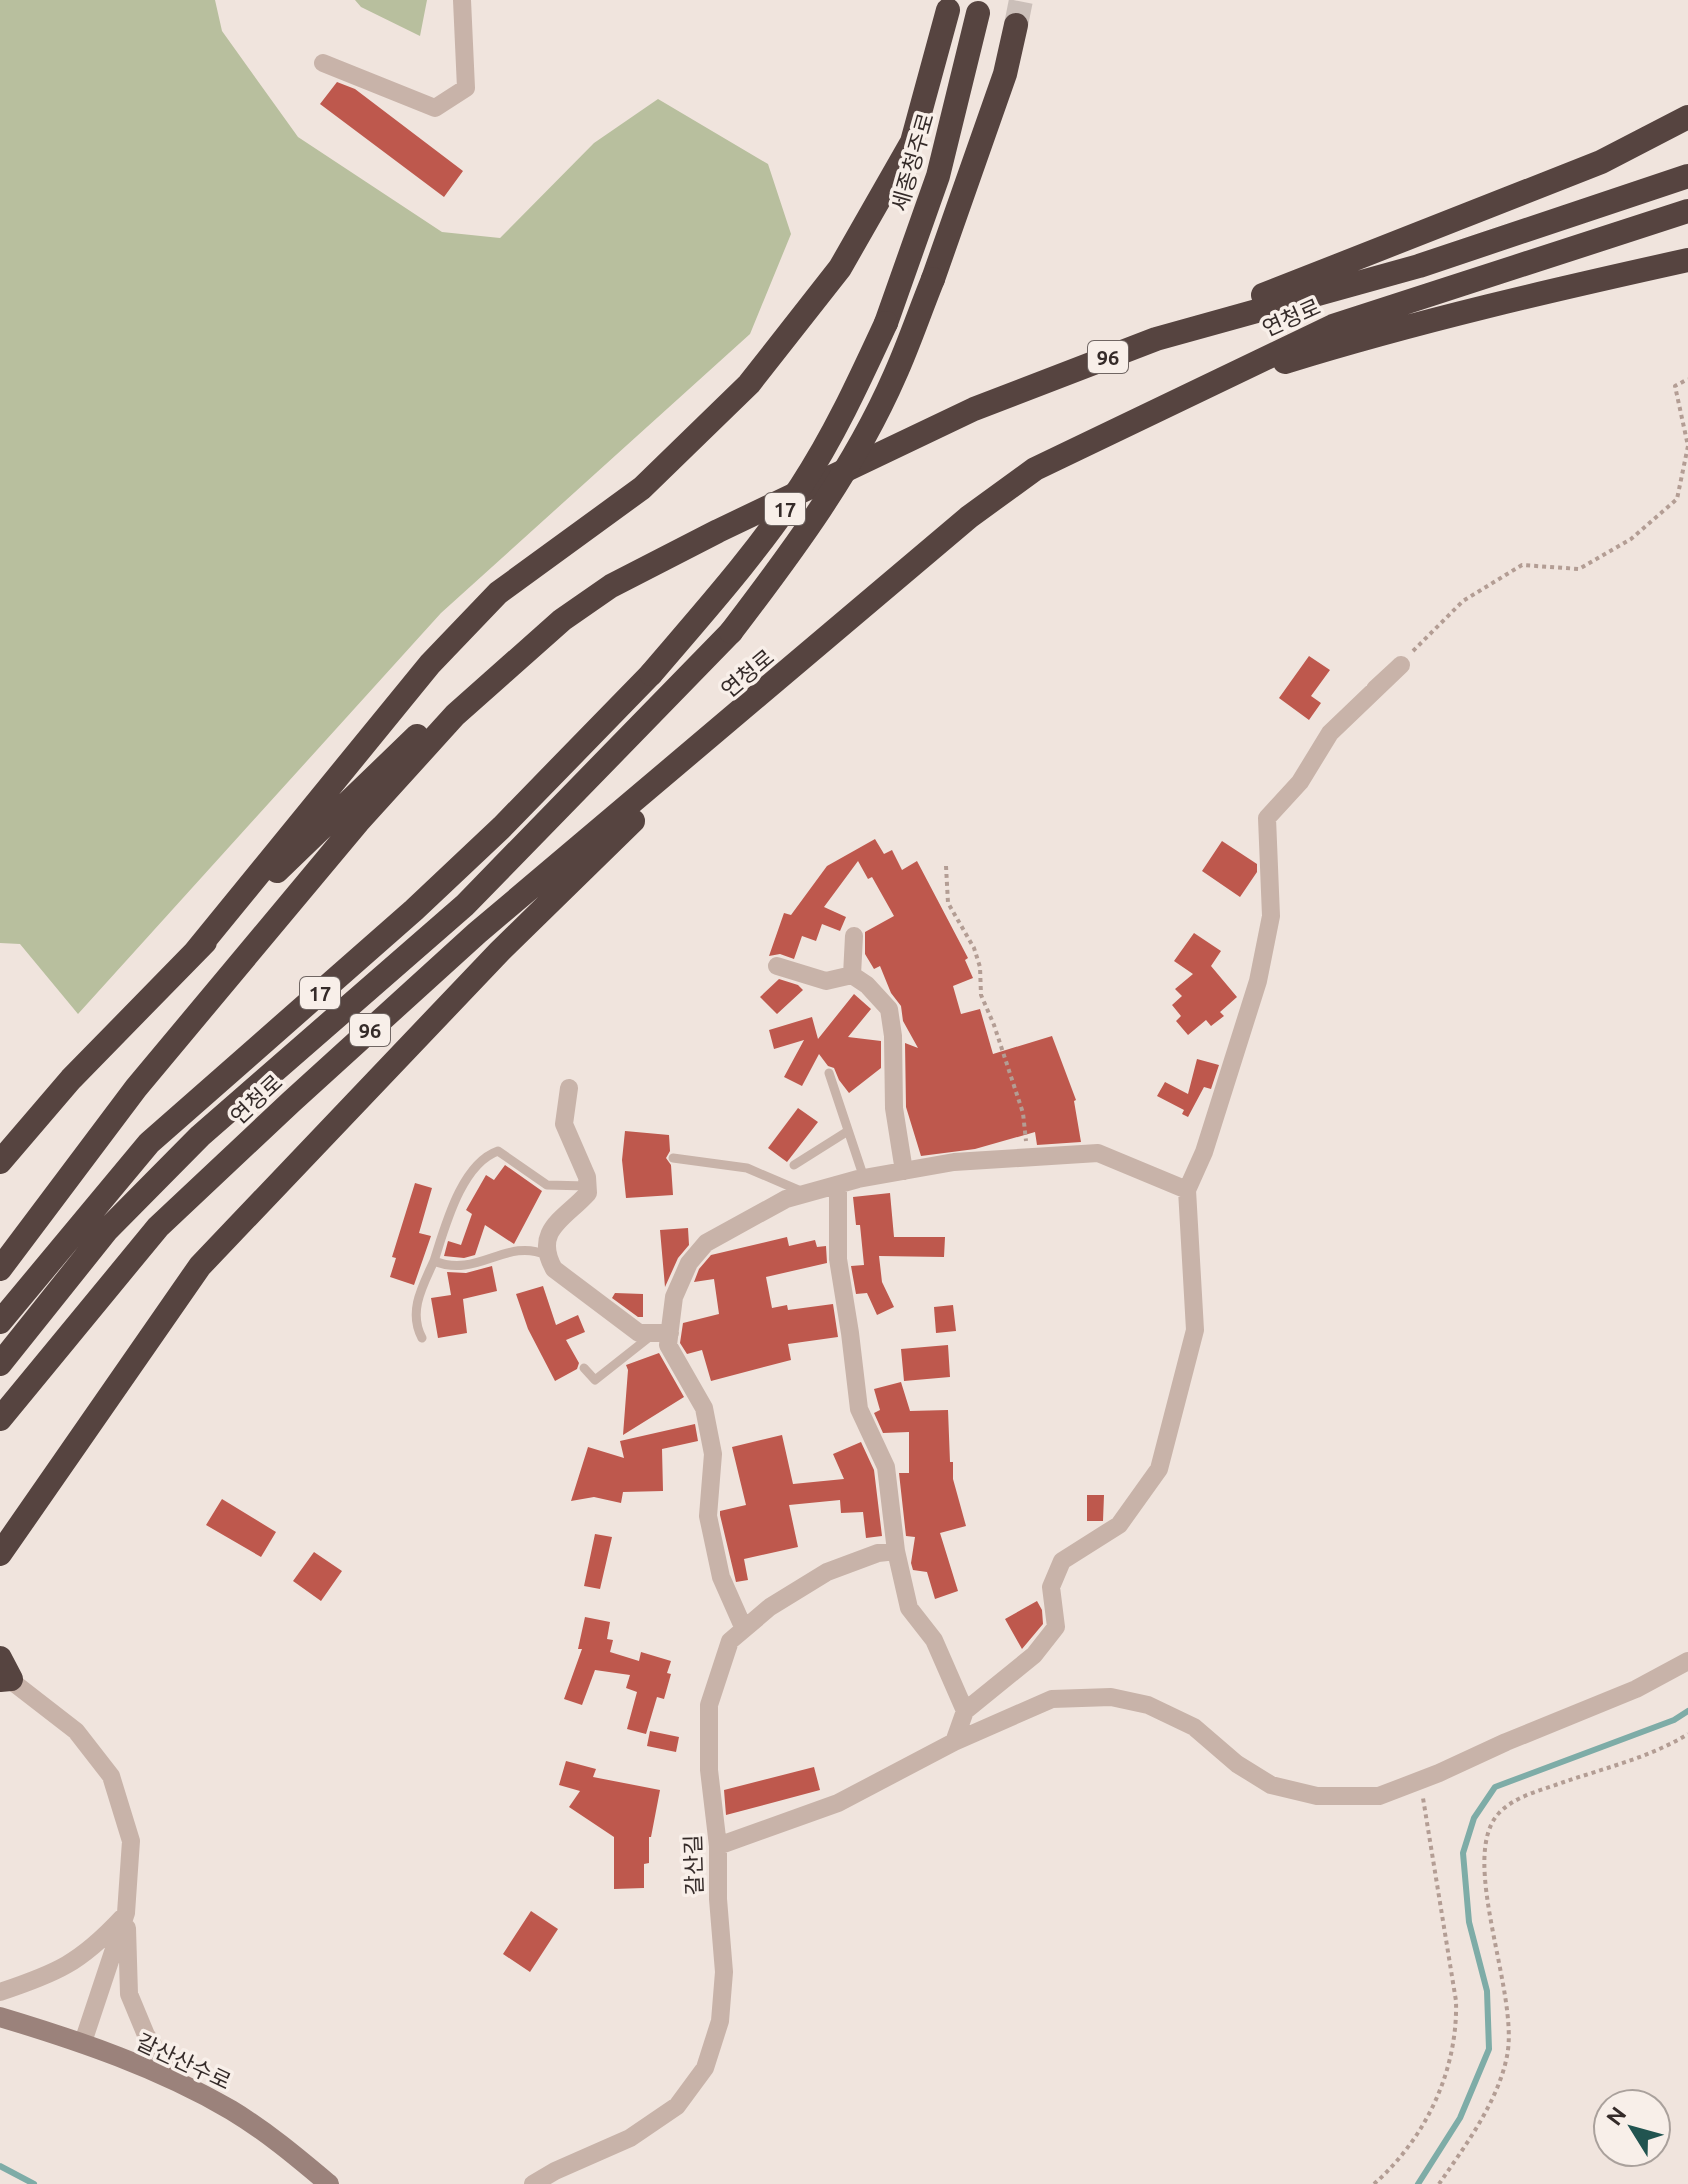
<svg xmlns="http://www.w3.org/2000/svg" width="1688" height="2184" viewBox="0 0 1688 2184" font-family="Ubuntu,'Noto Sans KR',sans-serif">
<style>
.green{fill:#b8bf9e}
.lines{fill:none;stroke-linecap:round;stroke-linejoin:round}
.stream{stroke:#7eaca7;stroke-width:6}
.building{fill:#be584d}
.highway-tunnel{stroke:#cbbfb9;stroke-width:24;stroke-dasharray:24 12;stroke-linecap:butt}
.path{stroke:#b39d94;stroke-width:4;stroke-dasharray:4 4;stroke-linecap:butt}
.lane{stroke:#c8b3a9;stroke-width:9}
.street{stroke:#c8b3a9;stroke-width:18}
.secondary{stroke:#9b827b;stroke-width:20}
.highway{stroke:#564440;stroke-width:24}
.highway-bridge{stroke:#564440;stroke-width:24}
.labels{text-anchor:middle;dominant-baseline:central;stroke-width:7;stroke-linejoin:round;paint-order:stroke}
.shield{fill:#f8efe9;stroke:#706663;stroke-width:2}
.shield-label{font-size:20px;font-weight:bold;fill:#352b29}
.street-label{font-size:22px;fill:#352b29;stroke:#f8efe9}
</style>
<rect width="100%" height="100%" fill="#f0e4dd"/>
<path class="green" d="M0,0H215L222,31L298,137L442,232L500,238L594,143L658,99L768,164L791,234L750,334L441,613L78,1014L20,944L0,943Z
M355,0H427L420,36L361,7Z"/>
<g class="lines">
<path class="stream" d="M0,2166L34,2184
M1418,2184L1460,2118L1489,2049L1487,1991L1469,1922L1463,1853L1474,1818L1495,1787L1674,1720L1688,1711"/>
</g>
<path class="building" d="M337,82L355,89L463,171L444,197L320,104Z
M1309,656L1330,670L1311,696L1321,703L1309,720L1279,698Z
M875,839L884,854L892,850L902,870L917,861L968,958L965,960L973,978L953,986L961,1014L980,1009L993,1054L1052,1036L1076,1100L1074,1101L1081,1142L1037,1145L1035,1132L975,1149L921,1156L906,1107L905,1043L918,1048L903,1021L901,1006L891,993L880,966L874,969L865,954V932L894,916L872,877L868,879L858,861L824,907L846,917L840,931L822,924L816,941L802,936L794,959L780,954L769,956L784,913L791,915L827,866Z
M1222,841L1257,864V872L1240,897L1202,871Z
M1194,933L1221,951L1211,966L1237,997L1220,1012L1224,1016L1211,1026L1206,1020L1188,1035L1176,1021L1181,1016L1172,1005L1182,996L1175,989L1193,974L1174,961Z
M779,979L798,985L803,990L777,1014L760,997Z
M854,994L871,1009L848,1037L881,1041V1068L849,1093L839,1080L834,1068L828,1066L819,1054L802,1086L784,1077L804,1040L774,1049L769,1030L812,1017L818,1039Z
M1197,1059L1219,1065L1211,1089L1204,1087L1188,1117L1182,1114L1184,1110L1157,1096L1165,1082L1188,1094Z
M798,1108L818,1122L787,1162L768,1148Z
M625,1131L669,1135L670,1151L666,1158L671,1165L673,1195L626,1198L622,1160Z
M505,1165L542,1191L514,1244L485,1225L475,1255L464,1258L444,1256L448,1241L461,1245L472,1214L466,1210L486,1175L494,1180Z
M415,1183L432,1188L419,1233L431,1236L414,1285L390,1277L396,1258L392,1257Z
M890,1193L894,1237H945L944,1257L879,1256L882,1282L894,1307L877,1315L867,1293L856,1294L851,1266L864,1265L860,1225H856L853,1197Z
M688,1228L689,1245L678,1258L665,1287L660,1230Z
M787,1237L789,1246L815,1240L817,1247L826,1246L827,1263L766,1277L772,1308L787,1305L788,1310L833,1304L838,1337L788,1344L791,1360L711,1381L702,1350L687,1354L680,1343L683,1323L719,1314L714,1279L694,1282L699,1269L711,1255Z
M492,1266L497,1291L463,1299L467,1333L438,1338L431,1298L451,1295L447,1272L466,1273Z
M543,1286L556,1325L578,1315L585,1332L566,1340L579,1363L577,1369L555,1381L528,1329L516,1294Z
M615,1293L643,1294V1317H638L612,1298Z
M953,1305L956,1331L936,1333L934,1307Z
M948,1345L950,1377L904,1381L901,1349Z
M659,1353L684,1397L623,1435L628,1370L626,1365Z
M901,1382L910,1411L948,1410L950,1462H953V1479L966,1526L940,1533L958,1591L935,1599L927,1572L913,1570L911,1563L915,1537L906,1536L899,1473H909V1432L883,1433L874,1413L880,1410L874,1389Z
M695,1424L698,1441L662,1449L663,1491L623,1492L621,1503L594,1497L571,1501L588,1447L624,1458L620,1441Z
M782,1435L793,1484L844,1479L833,1454L861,1442L874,1470L882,1536L866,1538L863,1512L841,1513L840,1500L789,1505L798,1547L744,1559L748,1580L736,1582L720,1515V1511L746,1505L732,1447Z
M1087,1495H1104L1103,1521H1087Z
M222,1499L276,1532L261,1557L206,1525Z
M595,1534L612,1537L600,1589L584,1586Z
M314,1552L342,1571L321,1601L293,1581Z
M1037,1601L1042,1610L1043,1624L1022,1649L1005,1619Z
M585,1617L610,1622L607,1639L613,1640L610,1652L639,1661L641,1652L671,1661L667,1673L671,1674L664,1699L657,1697L646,1734L627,1729L637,1692L626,1688L630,1675L595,1670L582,1705L564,1699L582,1649H578Z
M650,1731L679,1737L676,1752L647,1746Z
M566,1761L596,1769L593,1777L660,1790L651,1837H649V1863L644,1864V1888L614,1889V1837L569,1807L580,1791L559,1785Z
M814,1767L820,1790L726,1815L724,1790Z
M531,1911L558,1929L530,1972L503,1954Z"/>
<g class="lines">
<path class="highway-tunnel" d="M1016,25L1021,0"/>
<path class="path" d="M1413,651L1463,601L1522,565L1579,569L1631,539L1677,499L1688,446L1675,386L1688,379
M946,866L948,903L974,948L980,967L981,995L994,1025L1023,1113L1026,1141
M1374,2184C1426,2138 1458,2070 1456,2001L1423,1798
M1439,2184C1465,2146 1498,2102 1507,2056C1520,1993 1457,1858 1499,1813C1515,1796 1542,1790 1564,1782C1605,1768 1651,1757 1688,1734"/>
<path class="lane" d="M829,1073L864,1178
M673,1158L747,1168L803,1192
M794,1165L848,1131
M546,1255C506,1237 478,1279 434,1261C445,1227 461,1164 498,1151L547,1185L587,1186
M422,1338C408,1312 422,1287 434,1261
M584,1368L595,1380L652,1335"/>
<path class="street" d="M323,63L435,108L466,88L462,0
M777,966L826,981L852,975L867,985L889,1009L893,1036L894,1108L904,1171
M852,975L854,936
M569,1088L564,1124L587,1177L588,1193C566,1218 532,1230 554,1269L639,1333H670
M838,1185V1259L850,1333L859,1409L886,1467L896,1551L909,1608L934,1640L965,1711
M744,1629L721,1577L708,1516L713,1454L704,1408L668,1345L674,1297L689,1263L706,1243L786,1199L858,1179L954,1162L1098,1153L1187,1190
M0,1672L76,1731L111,1776L131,1841L126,1913L83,2042
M954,1742L965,1711L1034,1655L1056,1627L1051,1587L1062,1561L1119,1525L1159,1469L1195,1330L1187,1190L1204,1152L1258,981L1271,916L1267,818L1300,782L1330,733L1401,665L1375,689
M718,1846L838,1803L954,1742L1052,1699L1111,1697L1148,1705L1194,1727L1237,1764L1271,1785L1317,1796H1379L1439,1773L1506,1742L1636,1689L1688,1661
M127,1928L129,1994L146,2035L180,2083
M0,1992C57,1973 80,1963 122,1918
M533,2184L555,2171L630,2138L677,2106L705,2068L720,2021L724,1972L718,1899V1846L709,1770V1705L730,1641L770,1607L827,1572L878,1553L896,1551"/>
<path class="secondary" d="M0,2017C80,2041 159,2068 231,2110C266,2131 298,2158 329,2184"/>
<path class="highway" d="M933,279L1005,74L1016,25
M1263,295L1601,162L1688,117
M886,323L938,176L978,13
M1285,362C1418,321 1552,290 1688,260
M277,871L417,736
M195,952L430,664L498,593L642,488L749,384L840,268L912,142L948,10
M0,1162L71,1079L205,942
M0,1269L136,1088L358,822L455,715L562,620L611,586L718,531L974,409L1156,339L1419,266L1688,176
M0,1322L149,1143L414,910L502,827L651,674
M0,1364L107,1230L200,1136L465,905L731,632
M0,1419L158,1227L291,1102L477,933L969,517L1035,469L1333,326L1688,211
M0,1554L200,1266L500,951L633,821
M0,1658L11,1679L0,1680"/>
<path class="highway-bridge" d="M731,632C792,552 854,469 895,375C909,344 920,311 933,279
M651,674C703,613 757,553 801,486C835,434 860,379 886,323"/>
</g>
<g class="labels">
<g class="shield">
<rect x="1088" y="341" width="40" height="32" rx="6"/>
<rect x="765" y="493" width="40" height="32" rx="6"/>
<rect x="300" y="977" width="40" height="32" rx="6"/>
<rect x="350" y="1014" width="40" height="32" rx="6"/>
</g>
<g class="shield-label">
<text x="1108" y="357">96</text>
<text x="785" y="509">17</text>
<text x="320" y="993">17</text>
<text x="370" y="1030">96</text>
</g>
<g class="street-label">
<text transform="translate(912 162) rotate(-74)">세종청주로</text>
<text transform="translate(1291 317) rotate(-24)">연청로</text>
<text transform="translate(747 673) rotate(-40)">연청로</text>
<text transform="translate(256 1099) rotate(-43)">연청로</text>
<text transform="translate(693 1865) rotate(-92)">갈산길</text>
<text transform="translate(184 2061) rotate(25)">갈산산수로</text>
</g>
</g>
<g transform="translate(1632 2128) rotate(307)"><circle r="38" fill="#f8efe9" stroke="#aaa19c" stroke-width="2"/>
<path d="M0-6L14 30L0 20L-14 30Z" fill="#215450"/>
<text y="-12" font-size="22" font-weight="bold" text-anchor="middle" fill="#352b29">N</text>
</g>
</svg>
